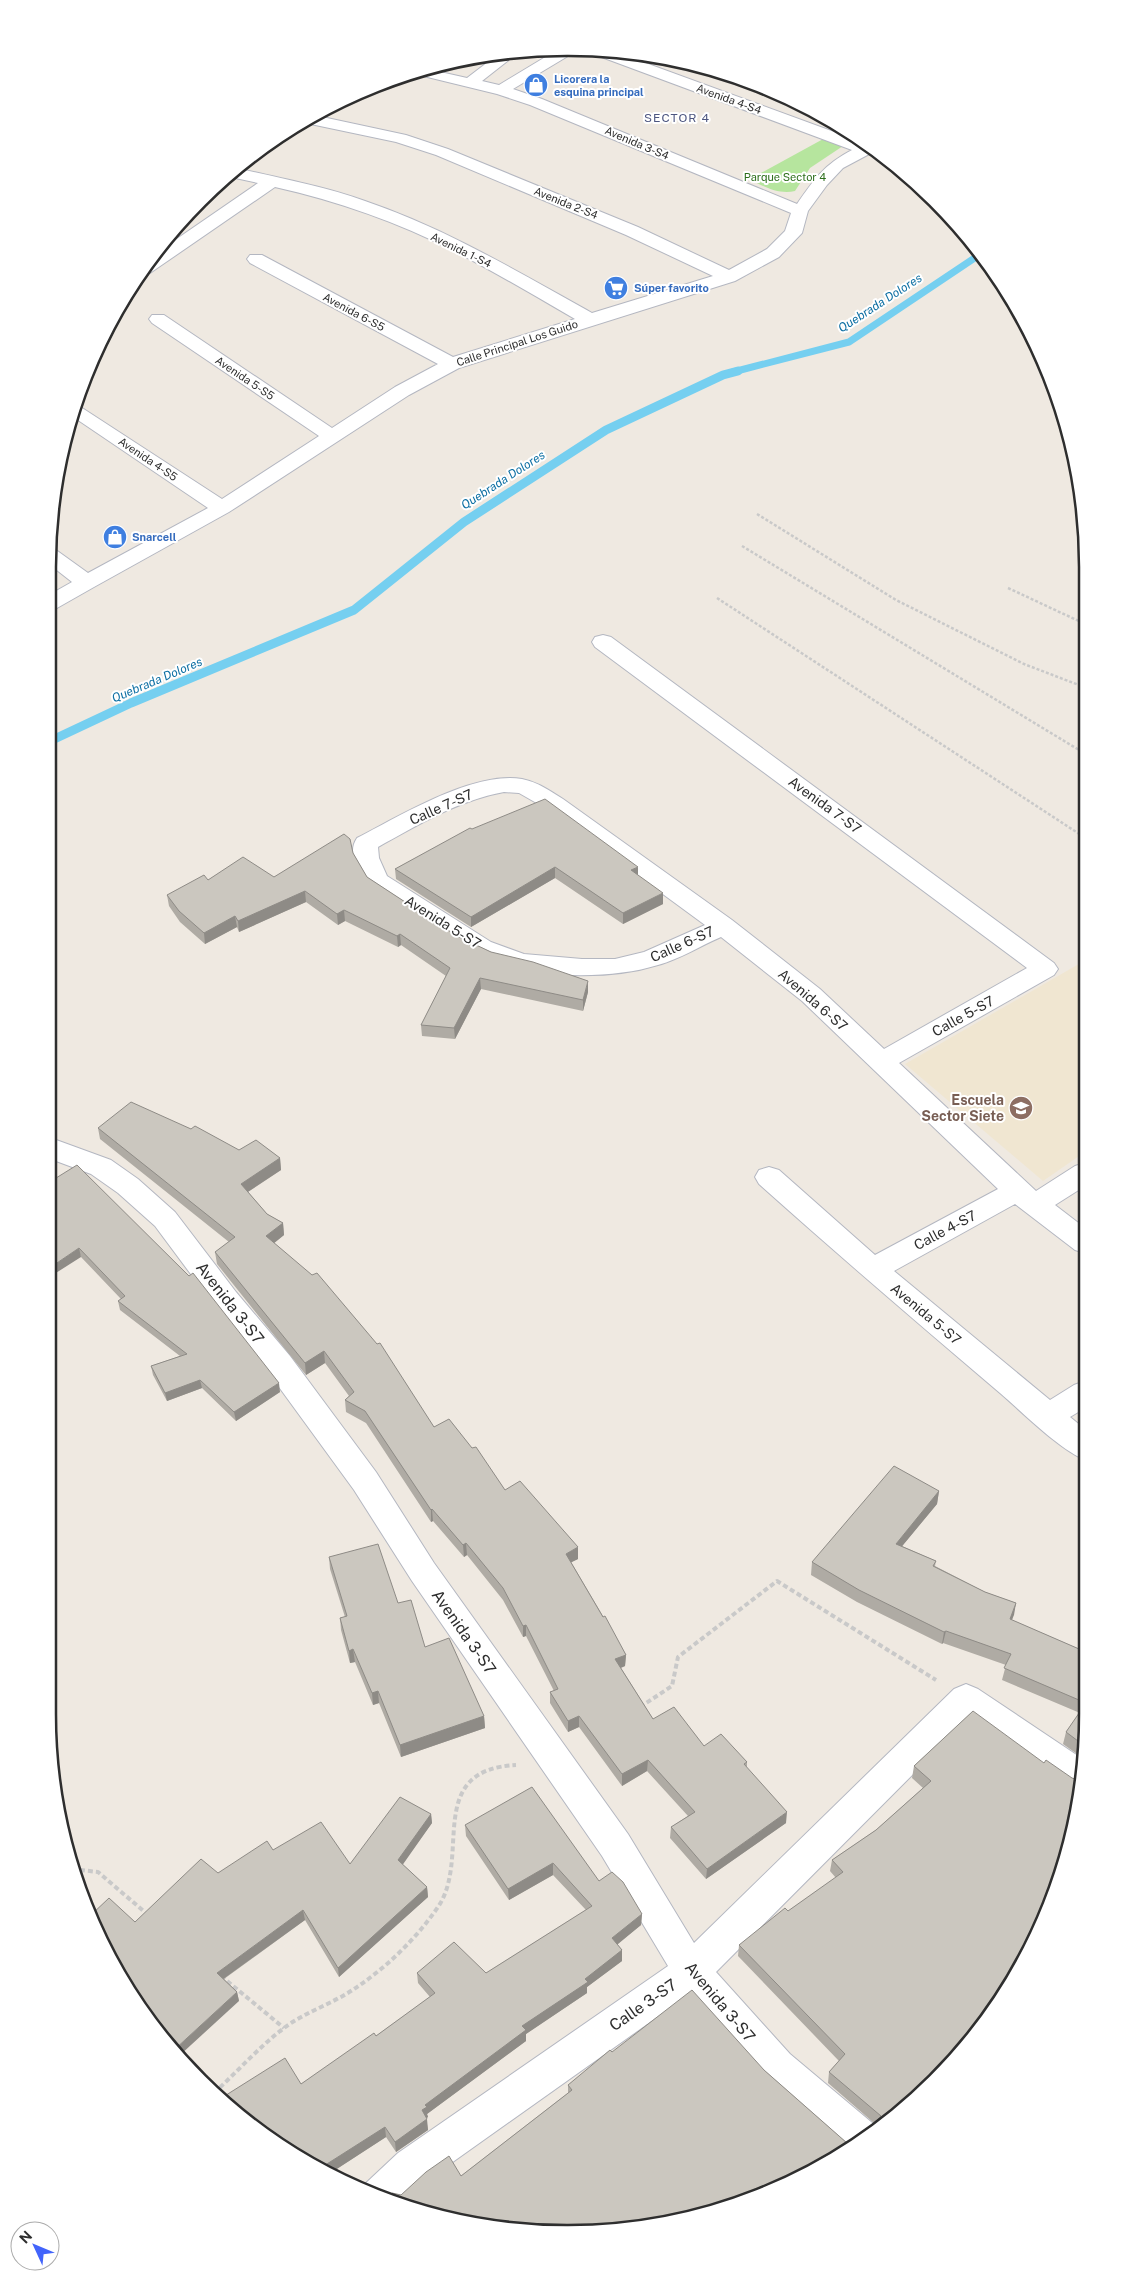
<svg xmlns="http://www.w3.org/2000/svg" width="1135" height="2281" viewBox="0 0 1135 2281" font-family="'Public Sans',sans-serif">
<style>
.education{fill:#f0e6d1}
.green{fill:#b6e59e}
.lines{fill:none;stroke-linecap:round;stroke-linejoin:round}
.stream-far1{stroke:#75cff0;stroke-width:7}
.stream{stroke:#75cff0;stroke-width:9}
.street-casing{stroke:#b4b7c1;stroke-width:2}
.path-far1{stroke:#c9c9c9;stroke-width:2.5;stroke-dasharray:3 2;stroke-linecap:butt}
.path{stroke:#c9c9c9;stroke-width:4;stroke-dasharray:5 3;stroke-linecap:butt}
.street{fill:#fff;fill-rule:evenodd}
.wall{fill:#afaba4}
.shaded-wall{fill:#8e8b86}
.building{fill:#cbc7bf;stroke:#8e8b86}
.labels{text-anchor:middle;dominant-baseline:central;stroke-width:4;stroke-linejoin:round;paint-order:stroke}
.far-shop-label{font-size:11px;font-weight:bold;fill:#366cbe;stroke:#fff;text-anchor:start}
.far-street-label{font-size:11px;fill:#2e2e2e;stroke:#fff}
.far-park-label{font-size:11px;fill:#2c6e1b;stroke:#fff}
.far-neighbourhood-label{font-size:12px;letter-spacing:1px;fill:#4d5680;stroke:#fff}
.far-water-label{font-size:12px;font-style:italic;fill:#0d6fa3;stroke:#fff}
.street-label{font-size:14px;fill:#2e2e2e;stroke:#fff}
.education-label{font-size:14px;font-weight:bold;fill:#785e54;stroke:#fff;text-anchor:end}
.near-street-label{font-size:16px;fill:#2e2e2e;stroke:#fff}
.rim{fill:none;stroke:#2e2e2e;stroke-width:2.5}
</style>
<rect width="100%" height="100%" fill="#efe9e1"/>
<path class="education" d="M1084,961L1085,1152L1043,1181L905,1064Z"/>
<path class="green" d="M825,138L846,144L810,168L795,191C780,195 763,187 750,179Z"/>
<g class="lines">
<path class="stream-far1" d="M733,372L849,342L979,255"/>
<path class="stream" d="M48,742L131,703L354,610L464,522L606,430L723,375L738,371"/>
<g class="street-casing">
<path id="street" d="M575,49L573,53L513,89L542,99L797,204C815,178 824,165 852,150L588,52L586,49L610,50L856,140L873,152L843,168L827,185L808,211L802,233L779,257L735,281L459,368L409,395L229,512L94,587L57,608L49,609V595L72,582L49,564V548L56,550L88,573L208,508L72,416L76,404L222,499L319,436L152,323L149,319L152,315H164L332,428L395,387L438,364L250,263L247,259L250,255H262L453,357L575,319C535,296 495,272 454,251C398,222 337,201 275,187L150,273H141L152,256L258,183L226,176L236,168C279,178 323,186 365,201C445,228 518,272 592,313L713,276L626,235L436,155L396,142L301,122L313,115L406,135L448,149L638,227L729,270L767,249L785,231L791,213L530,105L497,94L411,73L427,69L467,78L501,52L517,51L515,55L482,81L499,85L557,50Z
M603,635L611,637L1054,963L1058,969L1054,975L899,1063L1036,1191L1075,1166L1085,1163V1186L1055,1205L1085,1228V1253L1075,1250L1015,1204L894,1271L1050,1400L1074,1385L1085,1381V1408L1070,1417L1086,1430V1460C1062,1452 1021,1411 1000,1393C919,1324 838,1255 759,1184L755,1177L759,1170L769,1167L779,1170L875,1255L998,1189L802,1001L721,937C700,946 680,959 658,965C607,981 519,979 472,953C436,933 403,908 369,886C360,872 346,854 357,838C400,816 473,771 522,779C538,782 550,791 563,799L732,920L820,989L884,1049L1027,968L595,647L592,642L595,637ZM504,792L519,793L547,809L705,925L644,952L615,959H582L524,954L491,942L387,876L379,858L378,847C418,825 459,800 504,792Z
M48,1137L111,1160L138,1179L175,1212L236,1292L290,1356L376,1472L434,1563L628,1834L694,1943L954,1689L966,1684L978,1689L1084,1760L1079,1791L1070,1788L968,1719L716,1972L790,2054L877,2127L857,2146L846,2152L764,2080L688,1995L426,2181L401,2204L363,2191L366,2183L398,2153L668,1966L602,1856L412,1581L354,1490L268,1372L216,1308L155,1226L118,1193L91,1174L48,1158Z"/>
</g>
<path class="path-far1" d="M757,514L896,600L1024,664L1084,687
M742,546L1084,753
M1008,588L1083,623
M717,598L1084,837"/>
<path class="path" d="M640,1707L672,1686L678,1657L777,1581L936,1680
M72,1869L98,1872L147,1914
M221,1976L284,2028
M214,2093C237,2072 259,2047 284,2028C305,2012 332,2004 354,1989C386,1968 416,1939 438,1907C472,1857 423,1770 516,1765"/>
<use href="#street" class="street"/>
</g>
<path class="wall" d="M472,829L638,875L663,904L623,924L555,878L471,927L396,879L395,869Z
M353,853L367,877L457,936L491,952L588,992L583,1011L481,989L455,1039L422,1036L421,1025L446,976L401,945L398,947L345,921L338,925L306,902L239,932L237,927L205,944L180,922L169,906L167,895L208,880L274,877Z
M98,1128L239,1150L280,1158L281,1170L248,1192L267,1214L283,1223L284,1235L274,1243L434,1427L505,1490L578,1559L571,1562L626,1655L625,1666L621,1668L653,1719L704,1746L747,1762V1768L786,1823L706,1879L670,1838L671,1827L688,1816L647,1771L622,1786L579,1727L568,1732L550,1703V1692L554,1691L526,1636L523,1637L503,1600L467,1555L464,1557L433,1521L431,1522L366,1423L346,1412L345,1400L349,1396L325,1363L306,1375L217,1264L215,1252L229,1242L100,1139Z
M48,1183L280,1392L236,1421L202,1388L167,1401L153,1375L151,1366L180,1356L120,1310L118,1301L121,1299L81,1257Z
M939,1491L937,1504L902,1546L936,1561L935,1566L985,1592L1016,1603L1012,1620L1086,1652V1747L1084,1759L1063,1744L1066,1732L1080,1713L1002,1680L1006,1665L943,1643L942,1644L857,1602L811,1575L812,1562Z
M329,1557L398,1603L425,1647L484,1716L485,1728L401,1757L379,1703L373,1705L355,1662L350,1663L341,1630L340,1618L345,1617L330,1569Z
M973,1711L1034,1943L857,2146L466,2223L393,2201L392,2193L401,2195L461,2176L568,2093V2085L612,2052L764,2070L847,2143L860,2137L874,2123L828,2083L829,2072L839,2061L738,1956L739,1945L836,1878L830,1871L832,1860L876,1830L923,1788L912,1778L914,1766Z
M431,1814L432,1823L402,1864L427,1887L428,1897L339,1977L305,1920L224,1979L237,1992L239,2001L135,1922L218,1873L273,1850L350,1864Z
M465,1825L599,1881L642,1914L641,1925L617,1944L622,1950V1961L587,1987V1993L526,2034V2041L427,2114L428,2117L426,2118L428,2130L396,2152L386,2137L329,2174L307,2164L225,2105L223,2097L301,2084L376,2036L430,1997L418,1983L417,1973H486L586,1910L553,1875L509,1900L466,1836Z"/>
<path class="shaded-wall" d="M555,867V878L471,927V917Z
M638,867V878L631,870Z
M305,891L306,902L239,932L238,921Z
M663,893V904L623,924V913Z
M344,910L345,921L338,925L337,914Z
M235,916L237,927L205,944L204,933Z
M400,934L401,945L398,947L397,936Z
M480,978L481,989L455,1039L454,1028Z
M588,981V992L583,1011V1000Z
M280,1158L281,1170L243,1195L241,1184Z
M283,1223L284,1235L268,1248L266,1236Z
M79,1248L81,1257L48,1278V1269Z
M324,1351L325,1363L306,1375L305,1363Z
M200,1380L202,1388L167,1401L165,1393Z
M279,1383L280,1392L236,1421L234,1412Z
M939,1491L937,1504L894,1556L896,1544Z
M432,1509L433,1521L431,1522V1510Z
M466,1543L467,1555L464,1557L463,1545Z
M578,1547V1559L566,1565V1554Z
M1016,1603L1014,1615L1007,1631L1010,1619Z
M526,1625V1636L523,1637V1626Z
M946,1631L943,1643L942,1644L944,1632Z
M353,1649L355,1662L350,1663L349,1651Z
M626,1655L625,1666L615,1670V1659Z
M378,1691L379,1703L373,1705L372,1693Z
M484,1716L485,1728L401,1757L400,1745Z
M579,1716V1727L568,1732V1721Z
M648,1760L647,1771L622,1786V1774Z
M787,1812L786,1823L706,1879L707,1869Z
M431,1814L432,1823L399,1870L398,1860Z
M553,1863V1875L509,1900L508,1889Z
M427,1887L428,1897L339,1977L338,1968Z
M303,1910L305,1920L219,1982L217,1973Z
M642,1914L641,1925L612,1949V1938Z
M622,1950V1961L587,1987V1993L526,2034V2041L427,2114L428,2117L423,2121L422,2110L425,2105L522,2026Z
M237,1992L239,2001L179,2056L174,2050Z
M427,2119L428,2130L396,2152L395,2142Z
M385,2127L386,2137L329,2174L319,2169Z"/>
<path class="building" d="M545,799L638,867L631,870L663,893L623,913L555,867L471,917L395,869L470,828L472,829Z
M344,834L350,839L353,853L367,877L457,936L491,952L533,962L588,981L583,1000L480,978L454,1028L421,1025L450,968L400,934L397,936L344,910L337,914L305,891L238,921L235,916L204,933L179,911L167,895L204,875L208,880L243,857L274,877Z
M131,1102L191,1129L195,1126L239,1150L256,1140L280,1158L241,1184L267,1214L283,1223L266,1236L312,1275L317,1273L377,1344L380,1343L434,1427L449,1419L472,1448L476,1447L505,1490L520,1481L578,1547L566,1554L603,1617L605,1616L626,1655L615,1659L653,1719L674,1707L704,1746L721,1734L747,1762L744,1764L787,1812L707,1869L671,1827L695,1812L648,1760L622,1774L579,1716L568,1721L550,1692L558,1689L526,1625L523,1626L503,1588L466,1543L463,1545L432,1509L431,1510L365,1411L345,1400L354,1392L324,1351L305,1363L215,1252L235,1237L98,1128Z
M77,1165L189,1276L193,1273L279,1383L234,1412L200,1380L165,1393L151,1366L187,1354L118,1301L125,1296L79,1248L48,1269V1183Z
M894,1466L939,1491L896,1544L936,1561L933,1566L985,1592L1016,1603L1010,1619L1086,1652V1703L1004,1668L1011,1654L946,1631L944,1632L859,1590L812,1562Z
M378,1544L398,1603L411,1600L425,1647L449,1638L484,1716L400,1745L378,1691L372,1693L353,1649L349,1651L340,1618L347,1616L329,1557Z
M1086,1703V1747L1066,1732Z
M973,1711L1044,1763L1046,1760L1072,1778L1081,1781L1070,1848L1034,1943L980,2030L935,2081L857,2146L797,2180L702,2216L635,2229L534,2232L466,2223L398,2203L392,2193L401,2195L426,2172L449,2156L461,2176L572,2090L568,2085L610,2050L612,2052L692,1990L764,2070L847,2143L860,2137L881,2116L829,2072L845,2054L739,1945L785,1908L788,1911L843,1872L832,1860L876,1830L931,1781L914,1766Z
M532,1787L599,1881L612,1872L623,1882L642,1914L612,1938L622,1950L585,1979L588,1982L522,2026L526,2030L425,2105L427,2107L422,2110L427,2119L395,2142L385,2127L319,2169L307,2164L230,2109L223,2097L285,2058L301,2084L374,2033L376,2036L435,1993L417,1973L454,1942L486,1973L592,1906L553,1863L508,1889L465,1825Z
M400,1797L431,1814L398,1860L427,1887L338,1968L303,1910L217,1973L237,1992L174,2050L155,2030L117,1973L91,1915L109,1898L135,1922L201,1859L218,1873L267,1841L273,1850L321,1822L350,1864Z"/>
<defs>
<g id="shop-disc" transform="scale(1.25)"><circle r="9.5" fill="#3f7fe0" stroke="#fff"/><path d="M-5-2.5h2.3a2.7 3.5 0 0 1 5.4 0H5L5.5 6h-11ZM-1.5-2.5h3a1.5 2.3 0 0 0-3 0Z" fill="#fff"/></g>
<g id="supermarket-disc" transform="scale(1.25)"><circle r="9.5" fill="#3f7fe0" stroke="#fff"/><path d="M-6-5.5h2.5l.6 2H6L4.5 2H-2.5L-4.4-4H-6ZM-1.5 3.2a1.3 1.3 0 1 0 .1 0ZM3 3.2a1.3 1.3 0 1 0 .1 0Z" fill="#fff"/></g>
<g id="school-disc" transform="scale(1.25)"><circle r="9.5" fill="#8d6e63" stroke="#fff"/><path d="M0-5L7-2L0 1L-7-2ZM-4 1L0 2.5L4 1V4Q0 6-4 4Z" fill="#fff"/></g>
</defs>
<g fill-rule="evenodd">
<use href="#shop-disc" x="536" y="85"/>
<use href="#supermarket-disc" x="616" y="288"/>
<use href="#shop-disc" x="115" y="537"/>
<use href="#school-disc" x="1021" y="1108"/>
</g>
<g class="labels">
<g class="far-shop-label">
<text x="554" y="79">Licorera la<tspan x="554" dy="13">esquina principal</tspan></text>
<text x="634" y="288">Súper favorito</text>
<text x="132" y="537">Snarcell</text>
</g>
<g class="far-street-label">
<text transform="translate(729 99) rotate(20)">Avenida 4-S4</text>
<text transform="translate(637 143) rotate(23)">Avenida 3-S4</text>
<text transform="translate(566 203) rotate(22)">Avenida 2-S4</text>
<text transform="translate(461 250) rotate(26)">Avenida 1-S4</text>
<text transform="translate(354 312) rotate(28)">Avenida 6-S5</text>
<text transform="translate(517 343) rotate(-18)">Calle Principal Los Guido</text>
<text transform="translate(245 378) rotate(34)">Avenida 5-S5</text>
<text transform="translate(148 459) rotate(34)">Avenida 4-S5</text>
</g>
<g class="far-park-label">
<text x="785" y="177">Parque Sector 4</text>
</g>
<g class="far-neighbourhood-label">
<text x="677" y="118">SECTOR 4</text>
</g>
<g class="far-water-label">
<text transform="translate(880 303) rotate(-33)">Quebrada Dolores</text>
<text transform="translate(503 480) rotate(-33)">Quebrada Dolores</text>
<text transform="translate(157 680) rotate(-23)">Quebrada Dolores</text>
</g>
<g class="street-label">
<text transform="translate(825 805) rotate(36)">Avenida 7-S7</text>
<text transform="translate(441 807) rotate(-24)">Calle 7-S7</text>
<text transform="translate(443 922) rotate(32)">Avenida 5-S7</text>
<text transform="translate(682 944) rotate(-24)">Calle 6-S7</text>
<text transform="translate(813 1000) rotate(41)">Avenida 6-S7</text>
<text transform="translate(963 1016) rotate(-29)">Calle 5-S7</text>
<text transform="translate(945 1230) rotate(-28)">Calle 4-S7</text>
<text transform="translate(926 1314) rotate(40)">Avenida 5-S7</text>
</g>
<g class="education-label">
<text x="1004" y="1100">Escuela<tspan x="1004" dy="16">Sector Siete</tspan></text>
</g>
<g class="near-street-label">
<text transform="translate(230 1303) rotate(52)">Avenida 3-S7</text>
<text transform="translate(464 1632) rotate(55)">Avenida 3-S7</text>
<text transform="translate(720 2002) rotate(50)">Avenida 3-S7</text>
<text transform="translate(643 2005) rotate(-35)">Calle 3-S7</text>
</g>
</g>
<path d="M0 0H1135V2281H0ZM567 56H568A511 511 0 0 1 1079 567V1714A511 511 0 0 1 568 2225H567A511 511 0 0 1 56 1714V567A511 511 0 0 1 567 56Z" fill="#fff" fill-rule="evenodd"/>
<path class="rim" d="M567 56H568A511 511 0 0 1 1079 567V1714A511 511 0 0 1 568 2225H567A511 511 0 0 1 56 1714V567A511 511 0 0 1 567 56Z"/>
<g transform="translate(35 2246) rotate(314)"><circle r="24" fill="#ffffff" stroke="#ababab"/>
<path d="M0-4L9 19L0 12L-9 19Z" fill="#4264fb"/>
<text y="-8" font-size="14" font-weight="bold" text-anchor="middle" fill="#2e2e2e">N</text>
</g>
</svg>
